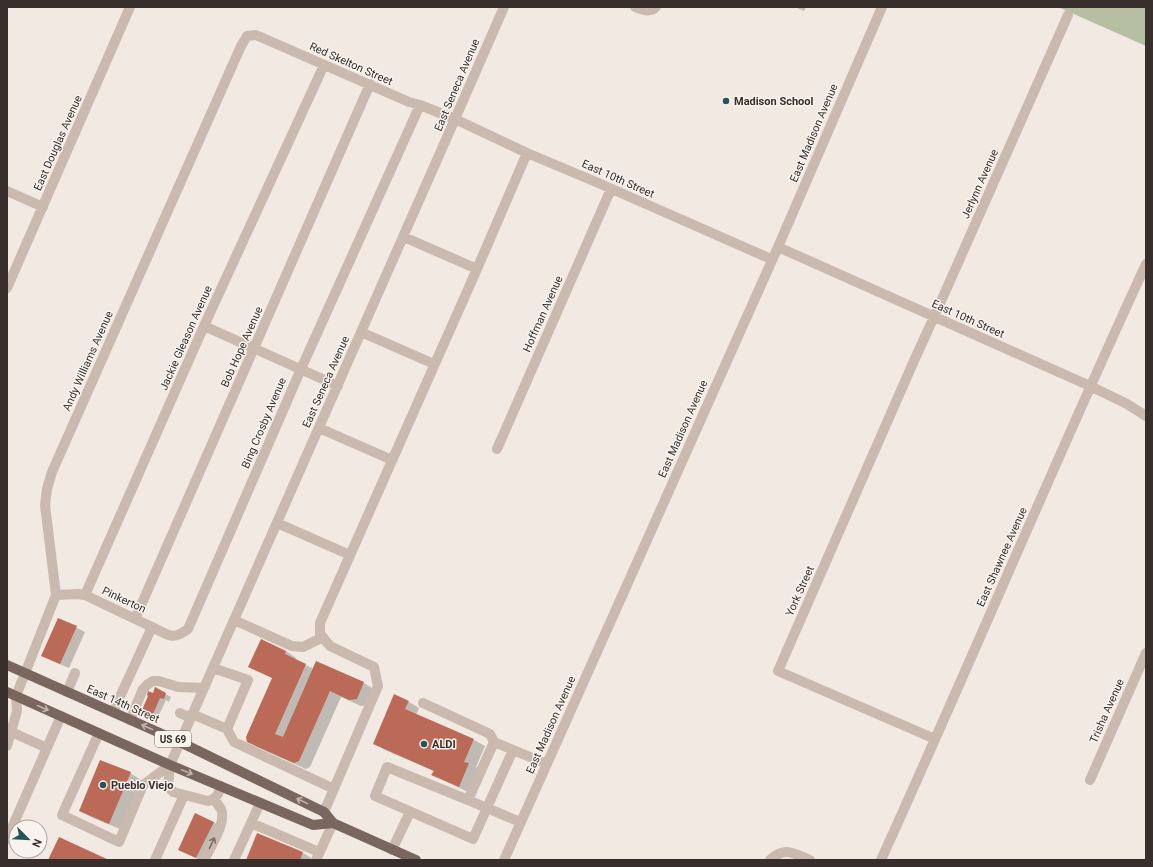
<svg xmlns="http://www.w3.org/2000/svg" width="1153" height="867" viewBox="0 0 1153 867" font-family="Roboto,sans-serif">
<style>
.green{fill:#b7bfa3}
.shadow{fill:#0003}
.building{fill:#ba6a57}
.lines{fill:none;stroke-linecap:round;stroke-linejoin:round}
.minor{stroke:#c9b9ae;stroke-width:10}
.major{stroke:#78665f;stroke-width:10}
.oneway{stroke:#bfb4ae}
.oneway2{stroke:#796d66}
.poi-dot{fill:#255556;stroke:#f9f3ee;stroke-width:1.5}
.labels{text-anchor:middle;dominant-baseline:central;stroke-width:3;stroke-linejoin:round;paint-order:stroke}
.shield{fill:#f9f3ee;stroke:#726a66;stroke-width:1}
.shield-label{font-size:10px;font-weight:bold;fill:#382f2c}
.street-label{font-size:11px;fill:#382f2c;stroke:#f9f3ee}
.poi-label{font-size:11px;font-weight:bold;fill:#382f2c;stroke:#f9f3ee;text-anchor:start}
</style>
<rect width="100%" height="100%" fill="#f1e9e2"/>
<path class="green" d="M1058,7H1146V46Z"/>
<path class="shadow" d="M795,7H806L804,11Z
M59,619L85,632L69,668L50,660Z
M286,651L296,658L295,660L314,669L317,663L364,683L375,690L368,705L361,706L341,697L310,767L306,769L259,748L248,742L273,678L250,667Z
M156,689L171,697L169,702L166,700L158,717L149,712Z
M409,702L419,708L416,715L474,740L485,746L476,767L480,770L470,793L433,775L434,771L385,750L374,743Z
M130,773L141,780L120,829L91,817L80,811Z
M213,822L221,827L200,860L188,854Z
M303,853L311,858L310,860H247Z"/>
<path class="building" d="M58,618L77,626L60,664L41,656Z
M261,639L286,651L285,654L306,664L275,734L283,737L316,661L364,682L357,699L349,700L330,691L299,761L294,763L247,742L246,737L272,678L248,667Z
M155,687L166,693L164,699L160,698L153,714L142,710L148,696L147,695L148,691L153,693Z
M394,694L409,701L405,709L474,739L464,762L469,763L459,787L431,775L434,771L373,744Z
M100,760L131,772L109,824L79,811Z
M195,813L214,822L196,858L178,850Z
M257,833L303,852L300,860H246Z
M59,837L109,860H48Z"/>
<g class="lines">
<path class="minor" d="M635,7C642,10 650,13 656,7
M7,191L43,207
M404,237L477,269
M778,247L1090,386L1127,404L1146,416
M7,288L130,7
M204,326L338,386
M361,332L434,364
M319,428L392,460
M497,449L611,189
M277,523L350,555
M56,595L78,594L85,595L204,326L324,65
M85,595L152,627
M135,619L370,84
M234,620L292,646L303,647L323,637
M213,668L248,680L227,729
M67,692L75,673
M423,703L490,734L494,742
M113,712L152,627C169,635 172,641 188,629L301,369L420,105
M180,713L191,718
M192,714L227,729L234,742L334,789
M130,720L143,689L148,684L153,681H159L178,687L204,688
M7,730L47,748
M99,733L62,815L119,842L143,785L170,765
M935,739L778,671L913,363L934,317L1068,15
M7,746L17,711L16,696L56,595L45,505L47,489L52,472L241,46L247,36L256,35L409,102L420,105L455,119L527,153L596,182L771,259
M1090,780L1146,653
M221,786L218,794L214,799L208,801L173,792L168,786L170,765L455,119L504,7
M468,800L387,767L375,796L473,839L513,750
M260,803L251,823L319,852
M324,812L378,686L374,667L330,646L320,634V623L477,269L527,153
M520,822L468,800L494,742L547,764
M7,839L61,716
M392,850L410,812
M155,860L184,795
M204,860C210,848 227,822 221,809C219,806 216,802 214,799
M234,860L251,823
M316,860L333,823
M504,860L778,247L882,7
M770,860C785,846 793,853 810,860
M881,860C971,662 1055,461 1146,264"/>
<path class="major" d="M7,665L180,742L324,812L333,823L416,860
M7,692L170,765L313,825L333,823"/>
</g>
<defs><path id="oneway-shaft" d="M-6 0H5M1.5-3L5.5 0L1.5 3" fill="none" stroke-width="1.6" stroke-linecap="round" stroke-linejoin="round"/></defs>
<g class="oneway">
<use href="#oneway-shaft" transform="translate(43 708) rotate(24)"/>
<use href="#oneway-shaft" transform="translate(147 727) rotate(-156)"/>
<use href="#oneway-shaft" transform="translate(187 772) rotate(22)"/>
<use href="#oneway-shaft" transform="translate(302 801) rotate(-154)"/>
</g>
<use class="oneway2" href="#oneway-shaft" transform="translate(212 843) rotate(-65)"/>
<g class="poi-dot">
<circle cx="726" cy="101" r="4"/>
<circle cx="424" cy="744" r="4"/>
<circle cx="103" cy="785" r="4"/>
</g>
<g class="labels">
<rect class="shield" x="155" y="731" width="36" height="16" rx="3"/>
<g class="shield-label">
<text x="173" y="739">US 69</text>
</g>
<g class="street-label">
<text transform="translate(351 64) rotate(24)">Red Skelton Street</text>
<text transform="translate(457 85) rotate(-67)">East Seneca Avenue</text>
<text transform="translate(814 133) rotate(-67)">East Madison Avenue</text>
<text transform="translate(58 143) rotate(-66)">East Douglas Avenue</text>
<text transform="translate(618 179) rotate(24)">East 10th Street</text>
<text transform="translate(980 184) rotate(-66)">Jerlynn Avenue</text>
<text transform="translate(543 314) rotate(-66)">Hoffman Avenue</text>
<text transform="translate(968 319) rotate(24)">East 10th Street</text>
<text transform="translate(186 338) rotate(-66)">Jackie Gleason Avenue</text>
<text transform="translate(242 347) rotate(-66)">Bob Hope Avenue</text>
<text transform="translate(88 361) rotate(-66)">Andy Williams Avenue</text>
<text transform="translate(326 382) rotate(-66)">East Seneca Avenue</text>
<text transform="translate(264 423) rotate(-67)">Bing Crosby Avenue</text>
<text transform="translate(683 429) rotate(-66)">East Madison Avenue</text>
<text transform="translate(1002 557) rotate(-66)">East Shawnee Avenue</text>
<text transform="translate(800 591) rotate(-66)">York Street</text>
<text transform="translate(124 600) rotate(25)">Pinkerton</text>
<text transform="translate(123 704) rotate(24)">East 14th Street</text>
<text transform="translate(1107 711) rotate(-66)">Trisha Avenue</text>
<text transform="translate(551 725) rotate(-66)">East Madison Avenue</text>
</g>
<g class="poi-label">
<text x="734" y="101">Madison School</text>
<text x="432" y="744">ALDI</text>
<text x="111" y="785">Pueblo Viejo</text>
</g>
</g>
<rect width="1153" height="867" fill="none" stroke="#382f2c" stroke-width="16"/>
<g transform="translate(28 839) rotate(114)"><circle r="19" fill="#f9f3ee" stroke="#aca5a0"/>
<path d="M0-3L7 15L0 10L-7 15Z" fill="#255556"/>
<text y="-6" font-size="11" font-weight="bold" text-anchor="middle" fill="#382f2c">N</text>
</g>
</svg>
